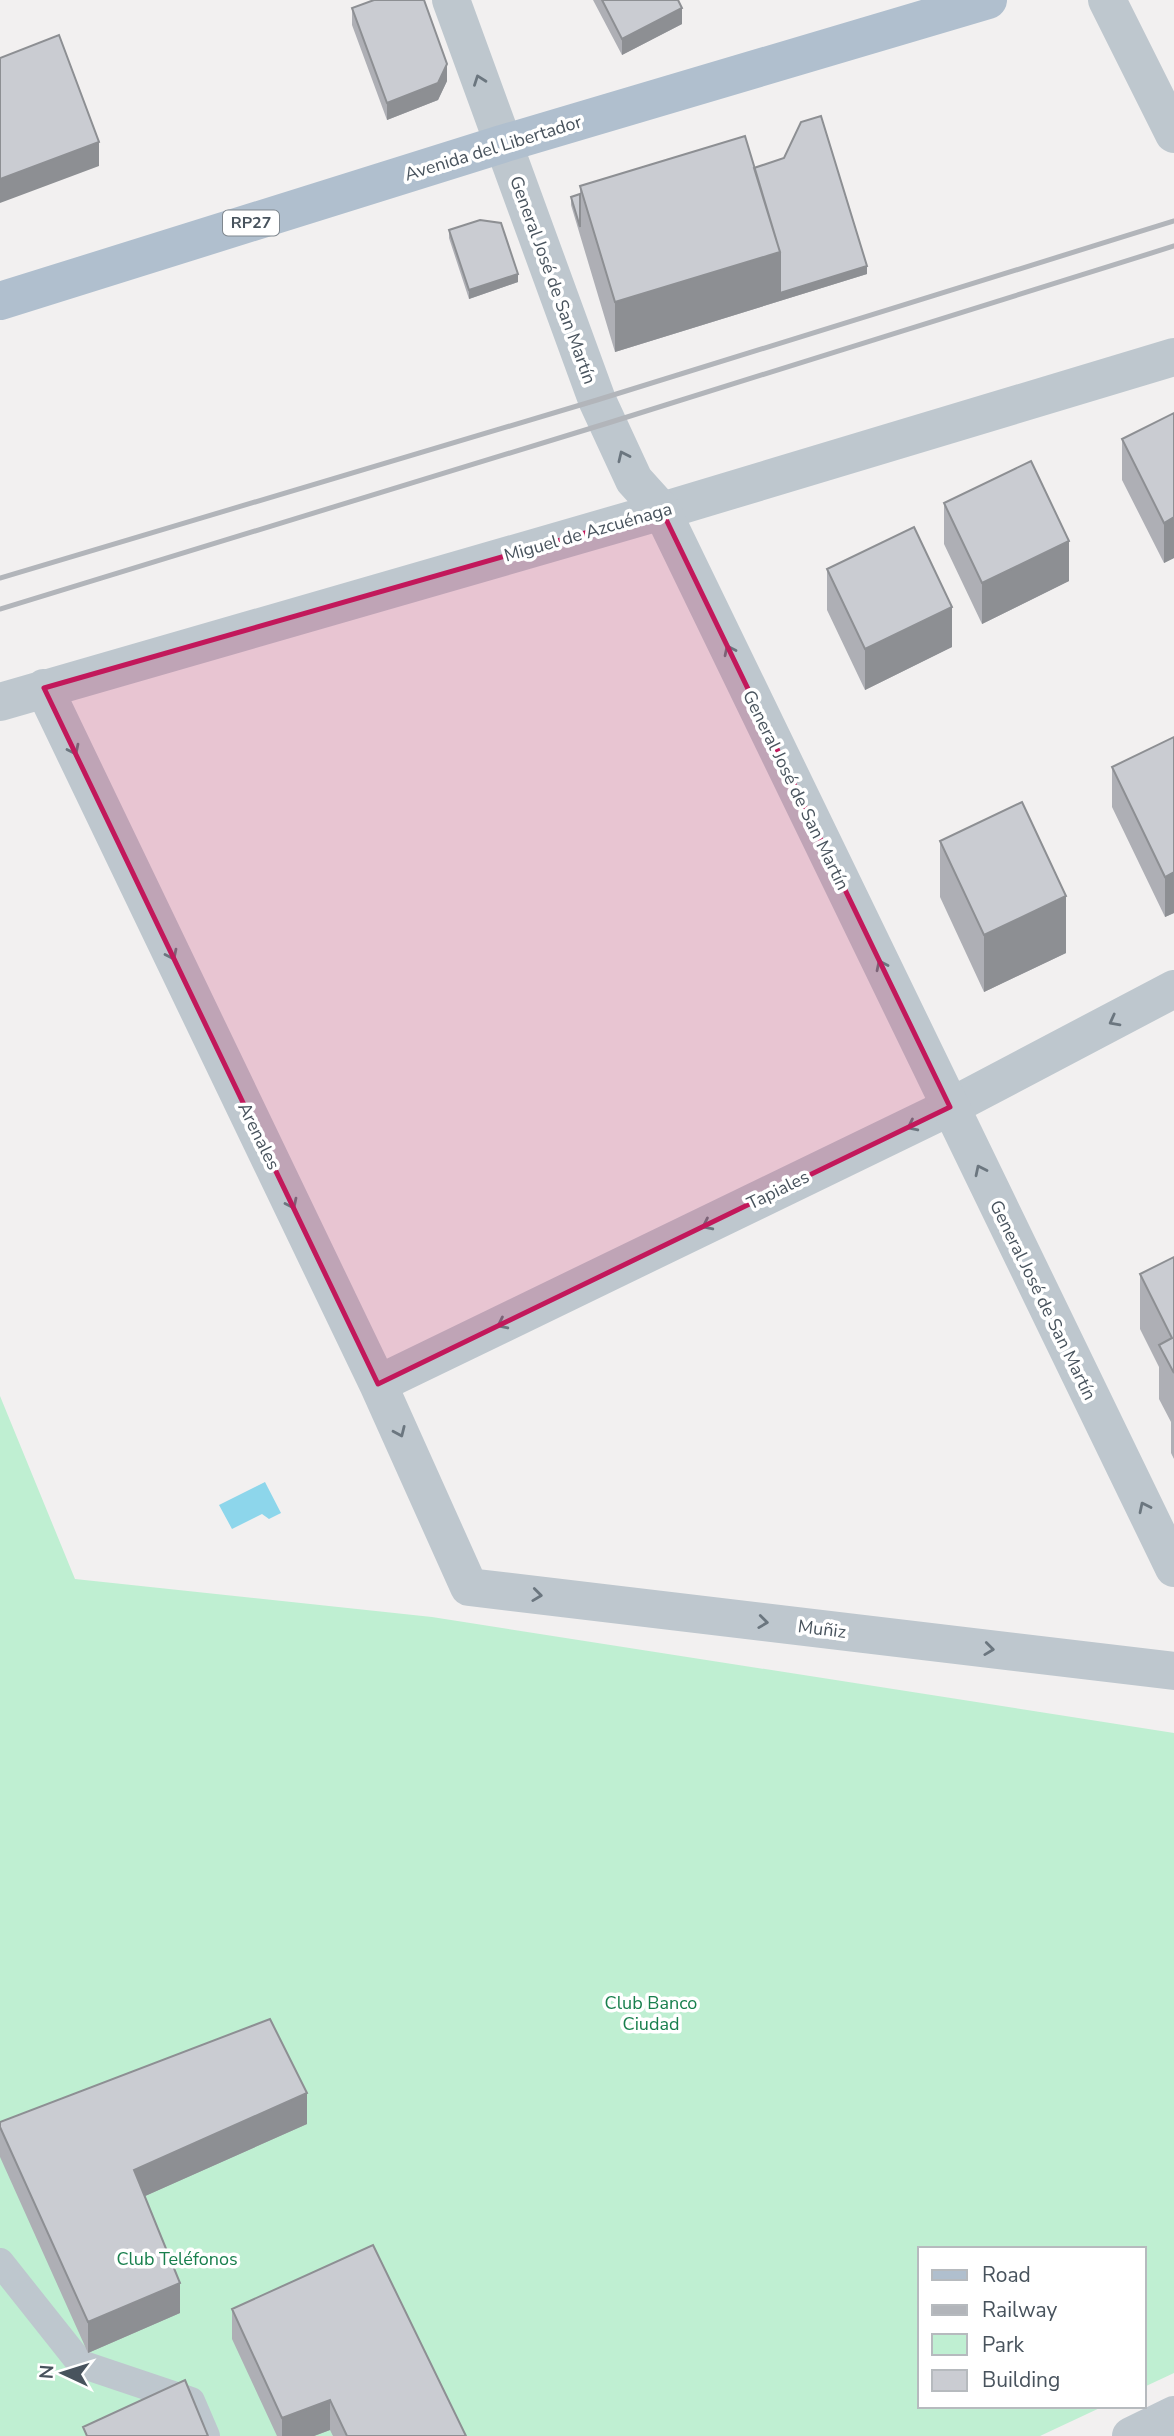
<svg xmlns="http://www.w3.org/2000/svg" width="1174" height="2436" viewBox="0 0 1174 2436" font-family="'Nunito Sans',sans-serif">
<style>
.green{fill:#bfefd2}
.water{fill:#8dd6eb}
.lines{fill:none;stroke-linecap:round;stroke-linejoin:round}
.pedestrian{stroke:#bec7ce;stroke-width:28}
.minor{stroke:#bec7ce;stroke-width:38}
.tertiary{stroke:#bec7ce;stroke-width:38}
.primary{stroke:#b0bfce;stroke-width:38}
.rail{stroke:#b2b5ba;stroke-width:5}
.wall{fill:#aeafb5}
.shaded-wall{fill:#8d8f93}
.building{fill:#caccd2;stroke:#8d8f93;stroke-width:2}
.oneway{stroke:#6b767f}
.marked{fill:#c2185b;fill-opacity:0.2;stroke:#c2185b;stroke-width:5;stroke-linejoin:round}
.labels{text-anchor:middle;dominant-baseline:central;stroke-width:7;stroke-linejoin:round;paint-order:stroke}
.shield{fill:#fff;stroke:#7f878e;stroke-width:2}
.shield-label{font-size:16px;font-weight:bold;fill:#48535d}
.street-label{font-size:18px;fill:#48535d;stroke:#fff}
.park-label{font-size:18px;fill:#187f4d;stroke:#fff}
</style>
<rect width="100%" height="100%" fill="#f2f0f0"/>
<path class="green" d="M0,1396L75,1579L432,1617L1174,1733V2373L1144,2387V2249H920V2406H1104L1040,2436H0Z"/>
<path class="water" d="M265,1482L281,1513L269,1519L262,1514L232,1529L219,1505Z"/>
<g class="lines">
<path class="pedestrian" d="M0,2262L81,2364L191,2401L206,2436"/>
<path class="minor" d="M1107,0L1174,134
M44,688L378,1384L469,1587L1174,1671
M0,702L662,511L1174,357
M378,1384L950,1107L1174,989
M1131,2436L1174,2415"/>
<path class="tertiary" d="M451,0L597,400L634,480L662,511L1174,1568"/>
<path class="primary" d="M0,301L502,144L988,0"/>
<path class="rail" d="M0,578L597,400L1174,221
M0,609L608,423L1174,246"/>
</g>
<path class="wall" d="M593,0H678L682,24L622,55Z
M352,8L447,81L438,100L387,120L352,25Z
M754,168L867,274L615,352L571,205V197L580,194V186Z
M449,230L518,282L469,299L449,238Z
M1174,413V558L1164,563L1122,480V439Z
M944,503L1069,581L982,624L944,544Z
M827,569L952,647L865,690L827,610Z
M1174,737V913L1165,917L1112,807V767Z
M940,841L1066,953L984,992L940,897Z
M1174,1257V1459L1171,1453V1422L1159,1399V1367L1140,1329V1274Z
M0,2122L307,2124L145,2196L180,2313L88,2353L0,2157Z
M232,2309L466,2436H333L330,2430L314,2436H277L232,2339Z"/>
<path class="shaded-wall" d="M682,8V24L622,55V39Z
M447,64V81L438,100L387,120V103Z
M99,142V166L0,203V179Z
M780,252L867,266V274L615,352V302Z
M518,274V282L469,299V290Z
M1174,517V558L1164,563V523Z
M1069,541V581L982,624V583Z
M952,607V647L865,690V649Z
M1174,872V913L1165,917V877Z
M1066,896V953L984,992V935Z
M307,2093V2124L134,2201V2170Z
M180,2283V2313L88,2353V2322Z
M330,2400V2430L314,2436H282V2418Z"/>
<path class="building" d="M374,0H424L447,64L438,83L387,103L352,8Z
M602,0H678L682,8L622,39Z
M59,35L99,142L0,179V58Z
M821,116L867,266L780,293V252L754,168L784,158L801,122Z
M745,136L780,252L615,302L580,186Z
M580,194V227L571,197Z
M480,220L501,223L518,274L469,290L449,230Z
M1174,413V517L1164,523L1122,439Z
M1031,461L1069,541L982,583L944,503Z
M914,527L952,607L865,649L827,569Z
M1174,737V872L1165,877L1112,767Z
M1022,802L1066,896L984,935L940,841Z
M1174,1257V1373L1159,1345L1172,1338L1140,1274Z
M270,2019L307,2093L134,2170L180,2283L88,2322L0,2127V2122Z
M373,2245L466,2436H347L330,2400L282,2418L232,2309Z
M185,2380L208,2436H87L83,2427Z"/>
<defs><path id="oneway-chevron" d="M-2-3.5L2.5 0L-2 3.5" fill="none" stroke-width="1.6" stroke-linecap="round" stroke-linejoin="round" transform="scale(1.75)"/></defs>
<g class="oneway">
<use href="#oneway-chevron" transform="translate(479 80) rotate(-110)"/>
<use href="#oneway-chevron" transform="translate(623 456) rotate(-115)"/>
<use href="#oneway-chevron" transform="translate(729 650) rotate(-116)"/>
<use href="#oneway-chevron" transform="translate(74 750) rotate(64)"/>
<use href="#oneway-chevron" transform="translate(172 955) rotate(64)"/>
<use href="#oneway-chevron" transform="translate(881 965) rotate(-116)"/>
<use href="#oneway-chevron" transform="translate(1114 1021) rotate(152)"/>
<use href="#oneway-chevron" transform="translate(912 1126) rotate(154)"/>
<use href="#oneway-chevron" transform="translate(980 1170) rotate(-116)"/>
<use href="#oneway-chevron" transform="translate(292 1204) rotate(64)"/>
<use href="#oneway-chevron" transform="translate(707 1225) rotate(154)"/>
<use href="#oneway-chevron" transform="translate(502 1324) rotate(154)"/>
<use href="#oneway-chevron" transform="translate(400 1432) rotate(66)"/>
<use href="#oneway-chevron" transform="translate(1144 1507) rotate(-116)"/>
<use href="#oneway-chevron" transform="translate(537 1595) rotate(7)"/>
<use href="#oneway-chevron" transform="translate(763 1622) rotate(7)"/>
<use href="#oneway-chevron" transform="translate(989 1649) rotate(7)"/>
</g>
<path class="marked" d="M662,511L950,1107L378,1384L44,688Z"/>
<g class="labels">
<rect class="shield" x="223" y="210.5" width="56" height="25" rx="5"/>
<g class="shield-label">
<text x="251" y="223">RP27</text>
</g>
<g class="street-label">
<text transform="translate(493 148) rotate(-17)">Avenida del Libertador</text>
<text transform="translate(553 280) rotate(70)">General José de San Martín</text>
<text transform="translate(588 532) rotate(-16)">Miguel de Azcuénaga</text>
<text transform="translate(796 790) rotate(64)">General José de San Martín</text>
<text transform="translate(259 1136) rotate(64)">Arenales</text>
<text transform="translate(778 1190) rotate(-26)">Tapiales</text>
<text transform="translate(1043 1300) rotate(64)">General José de San Martín</text>
<text transform="translate(822 1629) rotate(7)">Muñiz</text>
</g>
<g class="park-label">
<text x="651" y="2003">Club Banco<tspan x="651" dy="21">Ciudad</tspan></text>
<text x="177" y="2259">Club Teléfonos</text>
</g>
</g>
<rect x="918" y="2247" width="228" height="161" fill="#ffffff" stroke="#b6babe" stroke-width="2"/>
<rect x="932" y="2270" width="35" height="10" fill="#b0bfce" stroke="#b6babe" stroke-width="2"/>
<text x="982" y="2282" font-size="21" fill="#48535d">Road</text>
<rect x="932" y="2305" width="35" height="10" fill="#b2b5ba" stroke="#b6babe" stroke-width="2"/>
<text x="982" y="2317" font-size="21" fill="#48535d">Railway</text>
<rect x="932" y="2334" width="35" height="21" fill="#bfefd2" stroke="#b6babe" stroke-width="2"/>
<text x="982" y="2352" font-size="21" fill="#48535d">Park</text>
<rect x="932" y="2370" width="35" height="21" fill="#caccd2" stroke="#b6babe" stroke-width="2"/>
<text x="982" y="2387" font-size="21" fill="#48535d">Building</text>
<g transform="translate(63 2373) rotate(274)" stroke="#ffffff" stroke-width="5" paint-order="stroke">
<path d="M0-5L12 26L0 18L-12 26Z" fill="#48535d"/>
<text y="-10" font-size="19" font-weight="bold" text-anchor="middle" fill="#48535d">N</text>
</g>
</svg>
